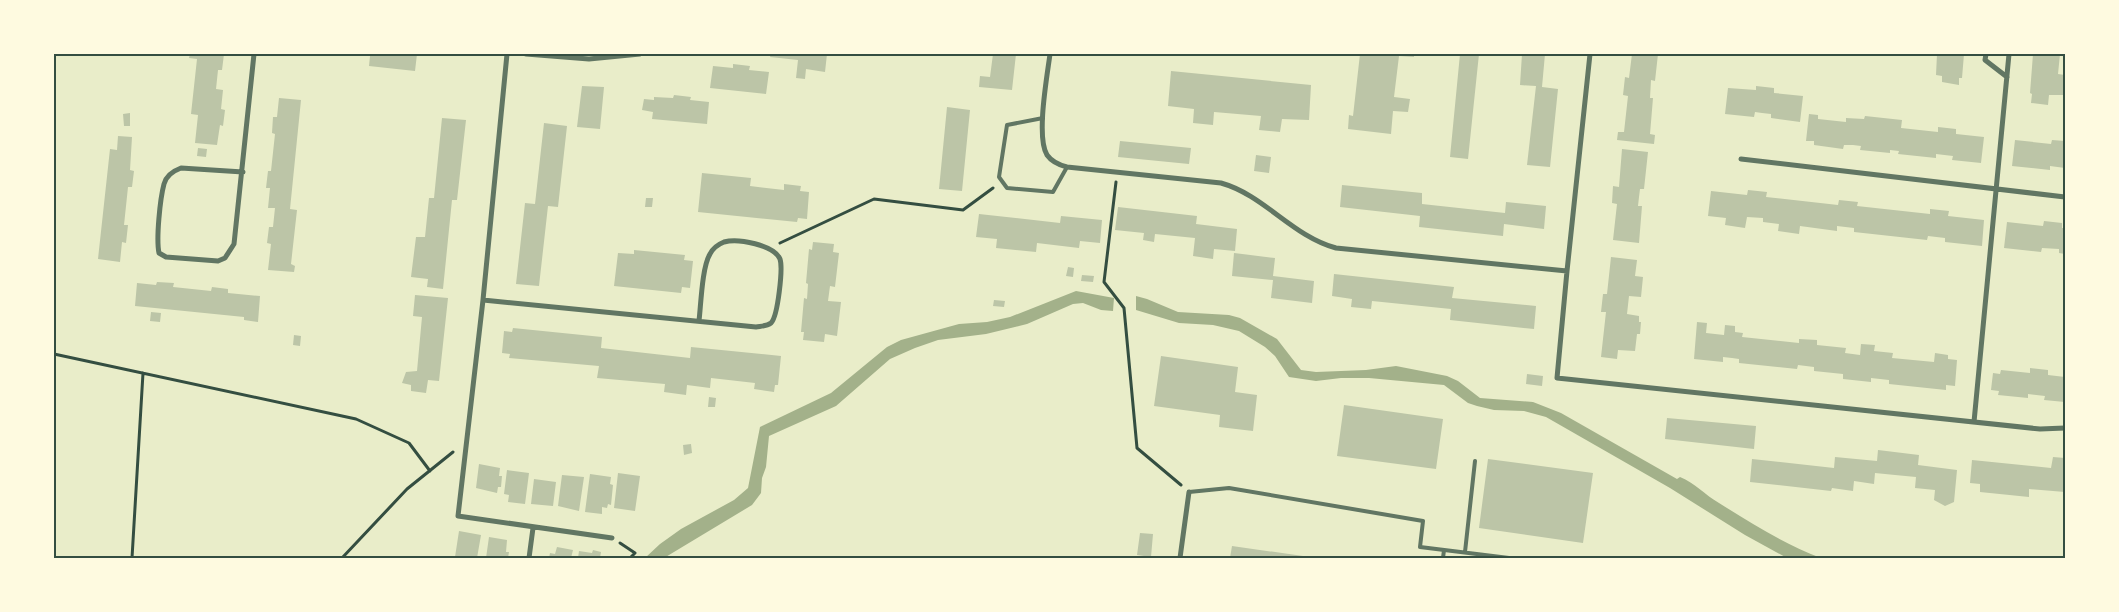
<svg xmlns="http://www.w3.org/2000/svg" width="2119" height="612" viewBox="0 0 2119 612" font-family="'Roboto Condensed',sans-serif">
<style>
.water{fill:#a3b18a}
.building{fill:#bcc5a7}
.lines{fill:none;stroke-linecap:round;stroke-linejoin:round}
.path{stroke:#344e41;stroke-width:3}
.service{stroke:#617663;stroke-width:4}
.minor{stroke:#617663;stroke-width:5}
.neatline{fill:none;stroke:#344e41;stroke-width:2}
</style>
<rect width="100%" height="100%" fill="#e9edc9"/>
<path class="water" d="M1076,291L1114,298L1113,311L1101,310L1083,303L1073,304L1027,324L986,334L938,340L915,348L890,359L836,406L769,436L766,467L762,478L761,493L752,505L664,558H645L660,544L681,529L734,500L748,488L760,427L831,393L887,347L901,340L959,324L987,322L1010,317Z
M1136,296L1147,299L1178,312L1229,315L1240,318L1277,339L1301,370L1316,372L1366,370L1396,366L1447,376L1458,381L1480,398L1533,402L1561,413L1677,479L1680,477C1695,483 1705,495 1719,503C1751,523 1786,545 1821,558H1787L1745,535L1670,488L1546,417L1524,411L1494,410L1477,406L1468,403L1444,385L1369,378H1341L1316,381L1289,377L1275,356L1265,347L1239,331L1213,325L1179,323L1136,310Z"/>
<path class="building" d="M190,54H224L222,70H218L216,89L223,90L221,109L225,110L223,126L220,125L217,145L195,143L198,115L191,114L197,59L189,58Z
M360,54H417L415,71L369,66L370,56Z
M771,54H827L825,72L806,69L805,79L796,78L798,60L770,57Z
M993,54H1016L1012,90L979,87L980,76L990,77Z
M1360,54H1414V57L1399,56L1394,97L1410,99L1408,112L1393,111L1391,134L1348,129L1349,115L1353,116Z
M1460,54H1479L1468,159L1450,157Z
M1522,54H1545L1542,87L1558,89L1550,167L1527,165L1536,86L1520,85Z
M1632,54H1658L1655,81L1651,80L1650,98H1653L1650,134L1655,135L1654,144L1617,140L1618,132H1624L1628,96L1623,95L1625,77L1629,78Z
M1937,54H1964L1962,78H1959V85L1942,82V76L1936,75Z
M2033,54H2060L2058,74L2065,75L2064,95H2049L2048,105L2031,103L2032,94L2030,93Z
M733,64L750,66L749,70L769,72L766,94L710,88L713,66L733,68Z
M1171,71L1311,85L1309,120L1282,119L1280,132L1259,130L1261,116L1214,112L1213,125L1193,123L1194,109L1168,106Z
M582,86L604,87L600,129L577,127Z
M1756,86L1774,88V93L1803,96L1800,122L1771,118V114L1762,113L1755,112L1754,117L1725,114L1728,88L1756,90Z
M674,95L691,97L690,100L709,102L707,124L652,119L653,112L642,110L644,99L654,100V97L673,98Z
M279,98L301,100L290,209L297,210L291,264L295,266L294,272L268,270L271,244L267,243L269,227H273L275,208H268L270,188H266L268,171H271L275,134L272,133L273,117H277Z
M947,107L970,110L962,191L939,189Z
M130,113V126H124L123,114Z
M1809,114L1818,115V119L1846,122V118L1864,119L1865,116L1902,120L1901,128L1938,132V127L1956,129V134L1984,137L1981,163L1952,160L1953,156L1936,154V158L1898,154L1899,151L1890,150V153L1860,150L1861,146L1853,145H1844L1843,149L1814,145V141H1806Z
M442,118L466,120L457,200H452L443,289L427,287L428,279L411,277L416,237H425L429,198H434Z
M544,123L567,126L558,207L548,206L539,286L516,284L525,203L535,204Z
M118,136L132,137L130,170L134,171L132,187H128L124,225H128L126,243L122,242L120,262L98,259L110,149L117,150Z
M2015,140L2051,144L2052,140L2065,141V168L2050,166V170L2012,166Z
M1120,141L1191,148L1189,164L1118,157Z
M198,148L207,149L206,157L197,156Z
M1622,149L1648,152L1644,189H1640L1639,197L1638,206H1642L1639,243L1613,240L1617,204L1612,203L1613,186L1619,187Z
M1256,155L1271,157L1269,173L1254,171Z
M702,173L751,178L750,186L784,190V184L801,186L800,191L809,192L807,219L798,218L797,222L698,212Z
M1342,185L1422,193V204L1505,213L1506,202L1546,206L1544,229L1504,224L1503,236L1419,227L1420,216L1340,207Z
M1748,190L1767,192L1766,197L1838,205L1839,200L1858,202L1857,206L1930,214V209L1949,211L1948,216L1984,220L1982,246L1945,242V238L1928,236L1927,240L1854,232V228L1837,226V231L1800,226L1799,234L1778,231L1779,224L1763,222V218L1747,217L1745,228L1725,225L1726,218L1708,216L1711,191L1747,195Z
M646,198H653L652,207H645Z
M1118,207L1197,216L1196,224L1237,229L1235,251L1214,249L1213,259L1193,256L1195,238L1155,234L1154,242L1143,240L1144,233L1115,230Z
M979,214L1060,223L1061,216L1102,220L1100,243L1080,241L1079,248L1037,243L1036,252L996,248L997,239L976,237Z
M2044,221L2062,223V228H2065V254L2059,253V249L2042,248L2041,252L2004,248L2007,222L2043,226Z
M813,242L834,244L833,252L839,253L835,287L830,286L828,301L841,302L837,336L825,334L824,342L803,340L804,332H801L804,298L807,299L808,284L806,283L809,249L812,250Z
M634,250L685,255L684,260L693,261L690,288L682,287L681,293L614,286L618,253L634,254Z
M1234,253L1275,258L1273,276L1314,281L1312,303L1271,298L1273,280L1232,276Z
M1611,257L1637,260L1635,276L1643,277L1641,297L1629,296L1627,314L1639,316V322H1641L1640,334H1637L1635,351L1618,350L1617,359L1601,357L1606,312H1601L1603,294H1607Z
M1068,267L1074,268L1073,277L1066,276Z
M1334,274L1454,287L1452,298L1536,306L1534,329L1450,320L1451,309L1372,301L1371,309L1351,307L1352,299L1332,296Z
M1082,275L1094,276L1093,282L1081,281Z
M157,282L174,283L173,287L211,291L212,287L228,289V293L260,296L258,322L244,320V317L135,306L137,283L156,285Z
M415,295L448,298L439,381L428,380L426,393L411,391V385L402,383L406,372L417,371L422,317L413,316Z
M994,300L1005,301L1004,307L993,306Z
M151,312L161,313L160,322L150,321Z
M1697,322L1707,323L1706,333L1724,335L1725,325L1735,326V332L1743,333L1742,337L1799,343V339L1817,340V345L1846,348L1845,353L1860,355L1861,344L1875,345L1874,351L1893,353L1892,358L1934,362L1935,353L1948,355V359L1957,360L1955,386L1946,385V390L1889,384V380L1871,378V382L1843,379V374L1814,371V367L1798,365L1797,369L1739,363V359L1732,358L1723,357V362L1694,359Z
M513,328L602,337L601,348L690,358L691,347L781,356L778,385H775L774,392L754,389L755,383L711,378L710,388L687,385L686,395L664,392L665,384L597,378L599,366L509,358L510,354L502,353L504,331L512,332Z
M294,335L301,336L300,346L293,345Z
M1161,356L1238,367L1235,392L1257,395L1253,431L1219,427L1220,415L1154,406Z
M2030,368L2048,370V375L2065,377V402L2044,400L2045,396L2028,394V398L1998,395L1999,391L1991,390L1993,373L2000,374L2001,370L2030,373Z
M1527,374L1543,376L1542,386L1526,384Z
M709,397L716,398L715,407H708Z
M1344,405L1443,419L1436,469L1337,456Z
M1667,418L1756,426L1754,449L1665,439Z
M691,444L692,453L684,455L683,445Z
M1878,450L1919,455L1918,465L1957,470L1954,502L1945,506L1934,500L1935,490L1915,488L1916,477L1895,475L1875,473L1874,484L1854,481L1853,491L1832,488L1831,491L1750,482L1752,459L1834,468L1835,457L1877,461Z
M2053,457L2065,458V492L2029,489V497L1980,492V484L1970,483L1972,460L2051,468Z
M1488,459L1593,473L1583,543L1479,528Z
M479,464L500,468L499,476H502L501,487H498L497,493L476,488Z
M507,470L529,473L525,504L508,502L509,495L504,494Z
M618,473L640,476L635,511L614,508Z
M590,474L611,477L610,484L613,485L611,505L608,504L607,508L602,507V514L585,512Z
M562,475L584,477L579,511L558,506Z
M534,479L556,482L553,506L531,504Z
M459,531L481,535L477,558L455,557Z
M1140,533L1153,534L1151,557L1137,555Z
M489,537L507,540L506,552H509L508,558H486Z
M1232,546L1310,557V558H1230Z
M557,547L573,550L571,558H549L550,553L555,554Z
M593,550L601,552L600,558H578L579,551L592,553Z"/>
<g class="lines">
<path class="path" d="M1116,182L1104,282L1124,308L1137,448L1181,485
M780,243L874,199L963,210L993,188
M54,354L356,419L409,443L430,471
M620,543L635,553L630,558
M132,558L143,373
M342,558L407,489L453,452"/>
<path class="service" d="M1043,118L1007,125L999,177L1007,188L1053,192L1067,167
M1189,492L1229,488L1423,521L1420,547L1509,558
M1465,552L1475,461
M1443,558L1444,550"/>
<path class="minor" d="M507,54L483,300L458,516L612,538
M526,54L589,59L640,54
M1050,54C1047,77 1036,137 1047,155C1052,162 1059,165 1067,167L1221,183C1264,195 1292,236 1336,248L1567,271
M1590,54L1567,271L1557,378L2040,429L2065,428
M1986,54L1985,60L2007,77
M1741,159L2065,197
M243,172L181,168C173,171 166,176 164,184C160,199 156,239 159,253L166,257L218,261L225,258L234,244L254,54
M483,300L756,327C762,326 767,326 771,323C778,316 783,268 780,259C774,245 738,238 724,242C719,244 713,248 710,254C702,267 701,304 699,321
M1974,422L2009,54
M529,558L533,528
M1180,558L1189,492"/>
</g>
<rect width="2119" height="612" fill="none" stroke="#fefae0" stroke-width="110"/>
<rect x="55" y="55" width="2009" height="502" class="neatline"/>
</svg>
